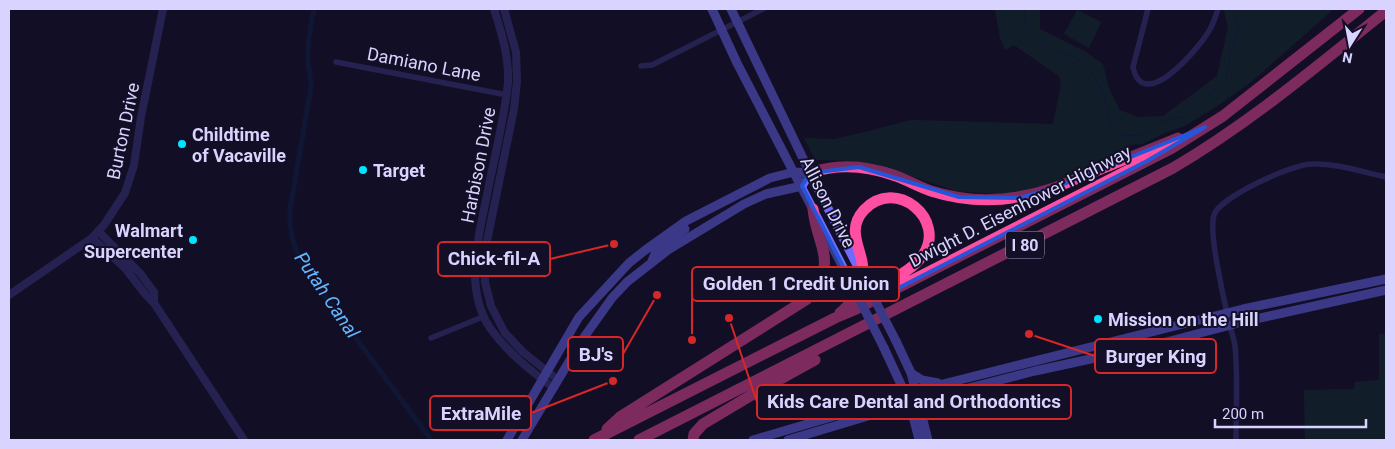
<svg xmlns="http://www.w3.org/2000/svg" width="1395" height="449" viewBox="0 0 1395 449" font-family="Roboto,sans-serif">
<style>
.green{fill:#12302f}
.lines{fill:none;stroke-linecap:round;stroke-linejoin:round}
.stream{stroke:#0c2248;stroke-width:1}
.canal{stroke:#0c2248;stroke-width:5}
.minor{stroke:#3d3a85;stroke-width:5.5}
.tertiary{stroke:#3d3a85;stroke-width:8}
.secondary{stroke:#6f6bff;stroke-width:9}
.motorway{stroke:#ff4fa3;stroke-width:11}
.secondary-bridge{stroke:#6f6bff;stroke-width:9}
.marked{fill:none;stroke:#2655da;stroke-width:4;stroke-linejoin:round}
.poi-dot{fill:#00e5ff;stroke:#130f26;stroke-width:2}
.labels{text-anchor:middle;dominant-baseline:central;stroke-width:4;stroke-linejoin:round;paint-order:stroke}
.shield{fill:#130f26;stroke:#9e99be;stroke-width:1}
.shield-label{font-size:16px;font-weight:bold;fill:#d9d4ff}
.street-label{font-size:18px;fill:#d9d4ff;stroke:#130f26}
.poi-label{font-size:18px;font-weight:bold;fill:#d9d4ff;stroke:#130f26;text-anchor:start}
.water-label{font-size:19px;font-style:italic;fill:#62b6ff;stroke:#130f26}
.leader{fill:none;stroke:#d62828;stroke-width:2}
.callout-dot{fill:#d62828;stroke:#130f26;stroke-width:2}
.callout{fill:#130f26;stroke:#d62828;stroke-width:2}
.callout-label{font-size:19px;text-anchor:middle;font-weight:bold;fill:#d9d4ff}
</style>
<rect width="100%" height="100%" fill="#130f26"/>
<path class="green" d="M995,9H1040V29L1086,52L1103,64L1109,88L1120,110L1138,117L1163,116L1217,76L1228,27L1224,12L1225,9H1334L1251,82L1213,109L1184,126L1165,133L1143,144L1131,145L1114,162L1081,170L1020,196L956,191L905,174L852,161L815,160L804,138L834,139L865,132L911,120L1053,124L1061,84L1059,76L1014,45L1005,50L1000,38Z
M1077,10L1101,22L1089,48L1064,34Z
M1379,334H1386V440H1305L1304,390L1354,389L1355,382L1379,380Z"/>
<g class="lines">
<path class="stream" d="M1024,9L1026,27L1036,41L1051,50L1074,57L1088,66L1102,90L1112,127L1118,134L1137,136L1151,131L1164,121L1186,116L1199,102L1226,80L1231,51L1239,28L1234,9"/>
<path class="canal" d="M314,9C311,25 307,42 308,59C308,69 311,77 311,87L290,209C289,232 294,250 306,270L431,440"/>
<path class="minor" d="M1148,9L1133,67C1143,114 1196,51 1207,34C1213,26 1215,18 1218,9
M336,62L507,95
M641,66L652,65L763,9
M431,338L485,316
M1236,440C1236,409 1238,376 1235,346C1234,338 1231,331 1229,324C1225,301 1208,234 1214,215C1220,197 1292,164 1312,164C1336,163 1362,172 1386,177"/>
<path class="tertiary" d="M494,9C502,34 509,57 508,83C504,121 494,158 487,195C478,238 464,289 490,328C507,352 531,371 554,388
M504,9L516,52L517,81L514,109L485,251V282L491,306L505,333L523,352L558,380
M98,231L140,273L154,292V303
M92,238L125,268L145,294L154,303L244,440
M9,295L92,238L104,225L125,193L134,165L141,117L163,9"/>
<path class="secondary" d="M712,9L737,63L849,279
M731,9L810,173L861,273
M652,261L658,247L685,229
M896,341L911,373L928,440
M884,348L910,404L919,440
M911,373L922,380L938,383
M507,440L579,317L629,263L644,251L686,221L770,178L794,172L810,173
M522,440L582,340L612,298L627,282L668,250L744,204L766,194L802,186L810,173
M753,440L943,384L1243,309L1386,279
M788,440L918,401L1035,371L1155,345L1242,322L1386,290"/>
<path class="motorway" d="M810,173C838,163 868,166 896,176C907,180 919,187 931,191C972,204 1013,202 1054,188L1178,138
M840,313C844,310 847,306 851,303C871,288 909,276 923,255C947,220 896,176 864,210C843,233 867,254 862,275
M607,429L620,417L807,299C840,259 817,249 813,209
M594,440L835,318L854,310L1172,148L1223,116L1359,9
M639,440L1173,168C1250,123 1317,66 1386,11
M693,440L694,434L703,424L755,393L815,360"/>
<path class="secondary-bridge" d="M862,275L896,341
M849,279L884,348"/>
</g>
<path d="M0 0H1395V449H0ZM1205,127L1147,161L875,300L871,291L859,298L802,186L810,173L859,167L959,197L1020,198L1054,188Z" fill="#130f26" fill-opacity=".55" fill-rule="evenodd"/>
<path class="marked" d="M1205,127L1147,161L875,300L871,291L859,298L802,186L810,173L859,167L959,197L1020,198L1054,188Z"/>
<g class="poi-dot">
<circle cx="182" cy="144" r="5"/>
<circle cx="363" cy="170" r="5"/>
<circle cx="193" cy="240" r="5"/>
<circle cx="1098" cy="319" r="5"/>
</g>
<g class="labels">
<rect class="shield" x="1006" y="231.5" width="38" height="27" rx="4"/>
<g class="shield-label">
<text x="1025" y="245">I 80</text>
</g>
<g class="street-label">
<text transform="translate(424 64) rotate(11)">Damiano Lane</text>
<text transform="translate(123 131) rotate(-78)">Burton Drive</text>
<text transform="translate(478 165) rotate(-79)">Harbison Drive</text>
<text transform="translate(828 202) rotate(63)">Allison Drive</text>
<text transform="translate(1020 206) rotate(-27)">Dwight D. Eisenhower Highway</text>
</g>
<g class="poi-label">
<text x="192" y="134">Childtime<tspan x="192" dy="21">of Vacaville</tspan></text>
<text x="373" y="170">Target</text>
<text x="183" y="230" text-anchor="end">Walmart<tspan x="183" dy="21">Supercenter</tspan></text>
<text x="1108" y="319">Mission on the Hill</text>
</g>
<g class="water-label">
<text transform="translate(327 295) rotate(56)">Putah Canal</text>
</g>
</g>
<path class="leader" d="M614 244L550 259M692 340L692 284M657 295L623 354M1029 334L1095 356M729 318L757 402M613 381L531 413"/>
<g class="callout-dot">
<circle cx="614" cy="244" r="5"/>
<circle cx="692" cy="340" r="5"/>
<circle cx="657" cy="295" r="5"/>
<circle cx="1029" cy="334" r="5"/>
<circle cx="729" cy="318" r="5"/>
<circle cx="613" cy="381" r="5"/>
</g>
<g class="callout">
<rect x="438" y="242" width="112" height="34" rx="5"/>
<rect x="692" y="267" width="207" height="34" rx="5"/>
<rect x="568" y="337" width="55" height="34" rx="5"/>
<rect x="1095" y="339" width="121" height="34" rx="5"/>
<rect x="757" y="385" width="314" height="34" rx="5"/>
<rect x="430" y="396" width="101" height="34" rx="5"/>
</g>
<g class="callout-label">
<text x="494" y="265">Chick-fil-A</text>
<text x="796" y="290">Golden 1 Credit Union</text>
<text x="596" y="361">BJ's</text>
<text x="1156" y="363">Burger King</text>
<text x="914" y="408">Kids Care Dental and Orthodontics</text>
<text x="481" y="420">ExtraMile</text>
</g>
<rect width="1395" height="449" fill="none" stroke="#d9d4ff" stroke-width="20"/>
<g transform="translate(1350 45) rotate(191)" stroke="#130f26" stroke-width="4" paint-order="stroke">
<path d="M0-4L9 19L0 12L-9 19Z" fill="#d9d4ff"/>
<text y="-8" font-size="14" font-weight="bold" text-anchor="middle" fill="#d9d4ff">N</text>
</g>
<path d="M1215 419v8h151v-8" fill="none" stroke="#d9d4ff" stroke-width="2.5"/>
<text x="1222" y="419" font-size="15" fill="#d9d4ff" stroke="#130f26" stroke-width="4" paint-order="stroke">200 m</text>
</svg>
